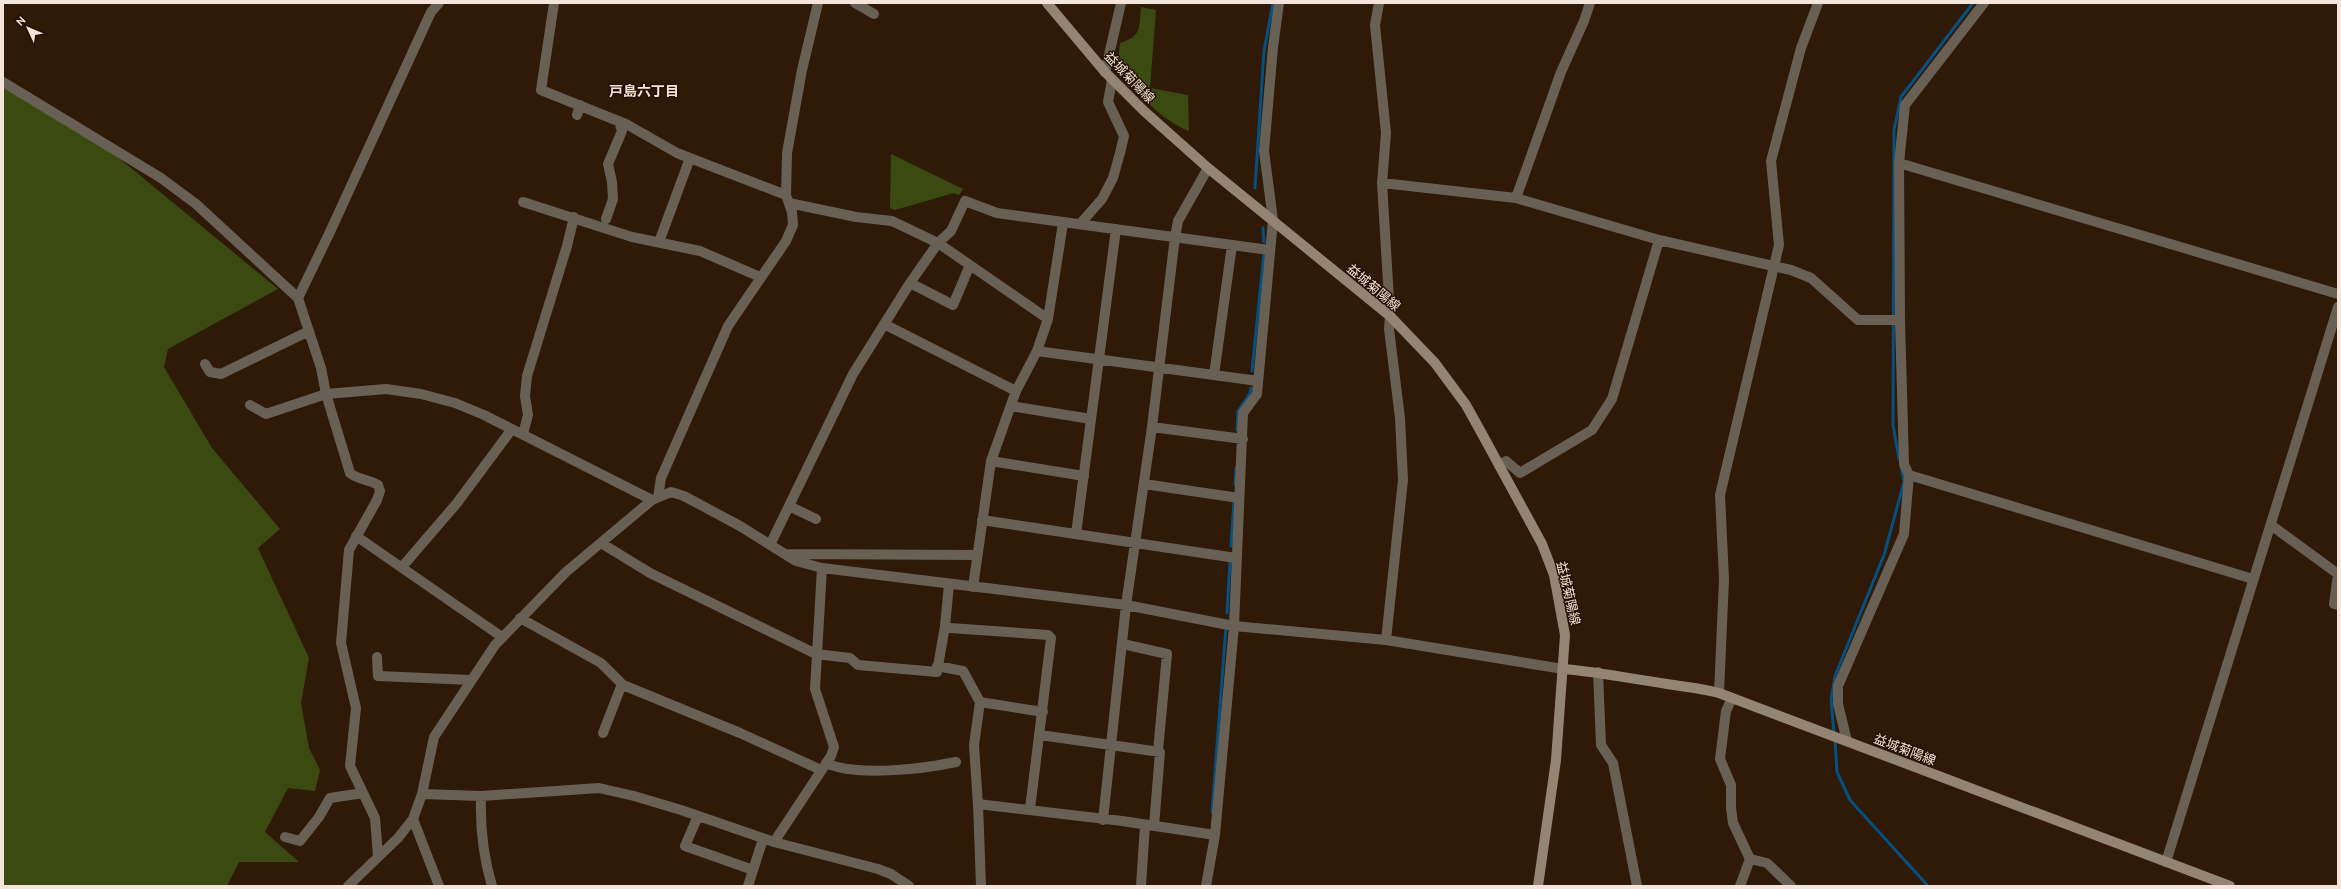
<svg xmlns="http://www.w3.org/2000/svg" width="2341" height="889" viewBox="0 0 2341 889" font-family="Ubuntu,'Noto Sans JP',sans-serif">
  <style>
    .green { fill: #3b4a10 }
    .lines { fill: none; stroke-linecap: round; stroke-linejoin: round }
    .stream { stroke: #055081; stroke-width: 3 }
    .minor { stroke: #696055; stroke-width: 10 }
    .secondary { stroke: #938473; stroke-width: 10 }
    .labels { text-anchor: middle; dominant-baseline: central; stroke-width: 3; stroke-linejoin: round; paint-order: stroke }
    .street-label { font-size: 13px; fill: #f4e4d9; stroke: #251001 }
    .neighbourhood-label { font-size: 14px; font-weight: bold; fill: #f4e4d9; stroke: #251001 }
  </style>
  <rect width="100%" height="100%" fill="#2f1907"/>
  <!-- green -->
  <path class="green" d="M1141,7L1156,10L1150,88L1188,95L1189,131C1160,120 1136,91 1117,68L1120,43C1142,36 1139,28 1141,7Z
    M3,83L92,136L278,289L168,349L164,367L212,448L280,529L258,548L309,658L301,703L309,748L320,770L315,791L288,788L265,832L299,862H239L227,886H3Z
    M891,154L963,189L959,195L954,193L895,210L890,208Z"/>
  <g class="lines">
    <!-- stream -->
    <path class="stream" d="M1255,188L1264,51L1273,3
      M1263,228L1264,242
      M1252,371L1264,253
      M1237,430L1238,411L1250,393L1251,388
      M1899,459L1893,425L1894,130L1901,97L1973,3
      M1235,485L1236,468
      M1231,546L1234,500
      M1227,613L1230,561
      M1834,734L1831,700L1835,676L1884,555L1904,482L1901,467
      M1835,740L1837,772L1850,800L1928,886
      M1212,812L1226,626"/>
    <!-- minor -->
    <path class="minor" d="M554,3L541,90L628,125L677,153L786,195
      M855,3L874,14
      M1379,3L1375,25L1386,133L1382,183L1390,316L1389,329L1400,418L1403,480L1386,640
      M1105,72L1121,3
      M3,82L161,178L196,204L298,298L321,368L326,394L350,473C358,480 369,479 378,485L380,491L377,500L349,550L341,643L356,708L350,766L375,818L378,856
      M577,115L580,105
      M1899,163L2338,294
      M1382,183L1516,198L1659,240L1791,270L1811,278L1858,320H1900
      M1516,198L1561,72L1584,21L1590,3
      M523,202L632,237L700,251L760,277
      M789,203L856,217L892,221L938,243L1048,319
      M606,219L613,199L612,182L608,164L622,131L619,121
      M1080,224L1102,199L1113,178L1120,153L1124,136L1108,102L1112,80
      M659,242L690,158
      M910,283L953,305L970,265
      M298,298L329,234L431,12L439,3
      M884,324L1016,391
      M1037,351L1258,381
      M205,364L210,372L221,374L309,331
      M1214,375L1232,245
      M250,405L266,414L326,394L386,389L421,394L455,403L484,415L652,500
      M1011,406L1091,419
      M1152,427L1243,439
      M523,434L528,415L525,396L527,376L567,246L574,217
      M991,461L1084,476
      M1499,465L1506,461L1520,473L1592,430L1612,399L1659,240
      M1909,475L2253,579
      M1144,484L1239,498
      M658,497L661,478L728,326L786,241L793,225L792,212L786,195L787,153L802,70L818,3
      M789,506L816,519
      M982,520L1236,558
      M2271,525L2338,574L2334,604L2338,605
      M1076,534L1116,229
      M356,536L502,637
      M601,543L650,573L816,654L850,658L858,665L937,672L945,626
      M770,545L853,374L910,283L938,243L951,231L965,201L997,213L1269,250
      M786,554L977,555
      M402,567L457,503L512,429
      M949,584L945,626L950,628L1048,635L1051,638L1030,809
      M973,587L991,461L1016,391L1037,351L1048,319L1063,223
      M520,618L601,663L623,685L740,733L821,770
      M1123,644L1167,654L1158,751
      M377,657L378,676L471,680
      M937,666L963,671L980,702L974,745L978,805
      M1598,672L1601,745L1613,763L1637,886
      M1719,693L1724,579L1720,495L1779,245L1771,161L1801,48L1818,3
      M1732,698L1726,711L1720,759L1731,785V808L1733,823L1750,859L1767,863L1791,886
      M980,702L1043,712
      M603,733L622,684
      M1040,735L1160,752L1154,826
      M1847,741L1838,704V686L1904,534L1909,475L1904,464L1900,320L1899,163L1905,105L1984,3
      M826,763C856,777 923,769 956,762
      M422,794L481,796L599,788L634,796L681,810L774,842L878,869L891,874L909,886
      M481,796C480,827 483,856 492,886
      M698,816L685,846L753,870
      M413,819L439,886
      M1103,820L1126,605L1152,427L1175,237L1178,221L1208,168
      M285,837L300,841L319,817L330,798L363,793
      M774,842L831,756L834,747L815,689L822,568
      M2166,862L2338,307
      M348,886L398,838L413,819L422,794L434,737L495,645L566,572L652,500L671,492L684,496L740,526L796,561L822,568L1126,605L1234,626L1386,640L1563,669
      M748,886L763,839
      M981,886L978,804L1122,821L1215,835
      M1141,886L1145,825
      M1206,886L1215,835L1234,626L1243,413L1257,394L1273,220L1264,151L1273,47L1279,3
      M1740,886L1750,859"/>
    <!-- secondary -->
    <path class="secondary" d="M1047,3L1105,72L1144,111L1208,168L1390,316L1435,363L1466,405L1481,432L1542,544L1554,575L1565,635L1556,760L1538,886
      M1563,669C1599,672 1632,679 1667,684C1685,687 1701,688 1719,693L2230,886"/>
  </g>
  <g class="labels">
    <!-- street labels -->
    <g class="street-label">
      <text transform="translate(1130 77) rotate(46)">益城菊陽線</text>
      <text transform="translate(1374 287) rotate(40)">益城菊陽線</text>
      <text transform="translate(1569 593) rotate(77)">益城菊陽線</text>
      <text transform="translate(1905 749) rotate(21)">益城菊陽線</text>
    </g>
    <!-- neighbourhood labels -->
    <g class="neighbourhood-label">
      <text x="644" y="91">戸島六丁目</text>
    </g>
  </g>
  <!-- border -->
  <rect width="2341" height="889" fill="none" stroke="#f4e4d9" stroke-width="8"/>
  <!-- north arrow -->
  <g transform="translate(28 28) rotate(314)" stroke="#251001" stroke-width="3" paint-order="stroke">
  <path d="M0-3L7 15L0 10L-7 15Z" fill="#f4e4d9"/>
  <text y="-6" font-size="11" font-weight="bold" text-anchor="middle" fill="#f4e4d9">N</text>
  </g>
</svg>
